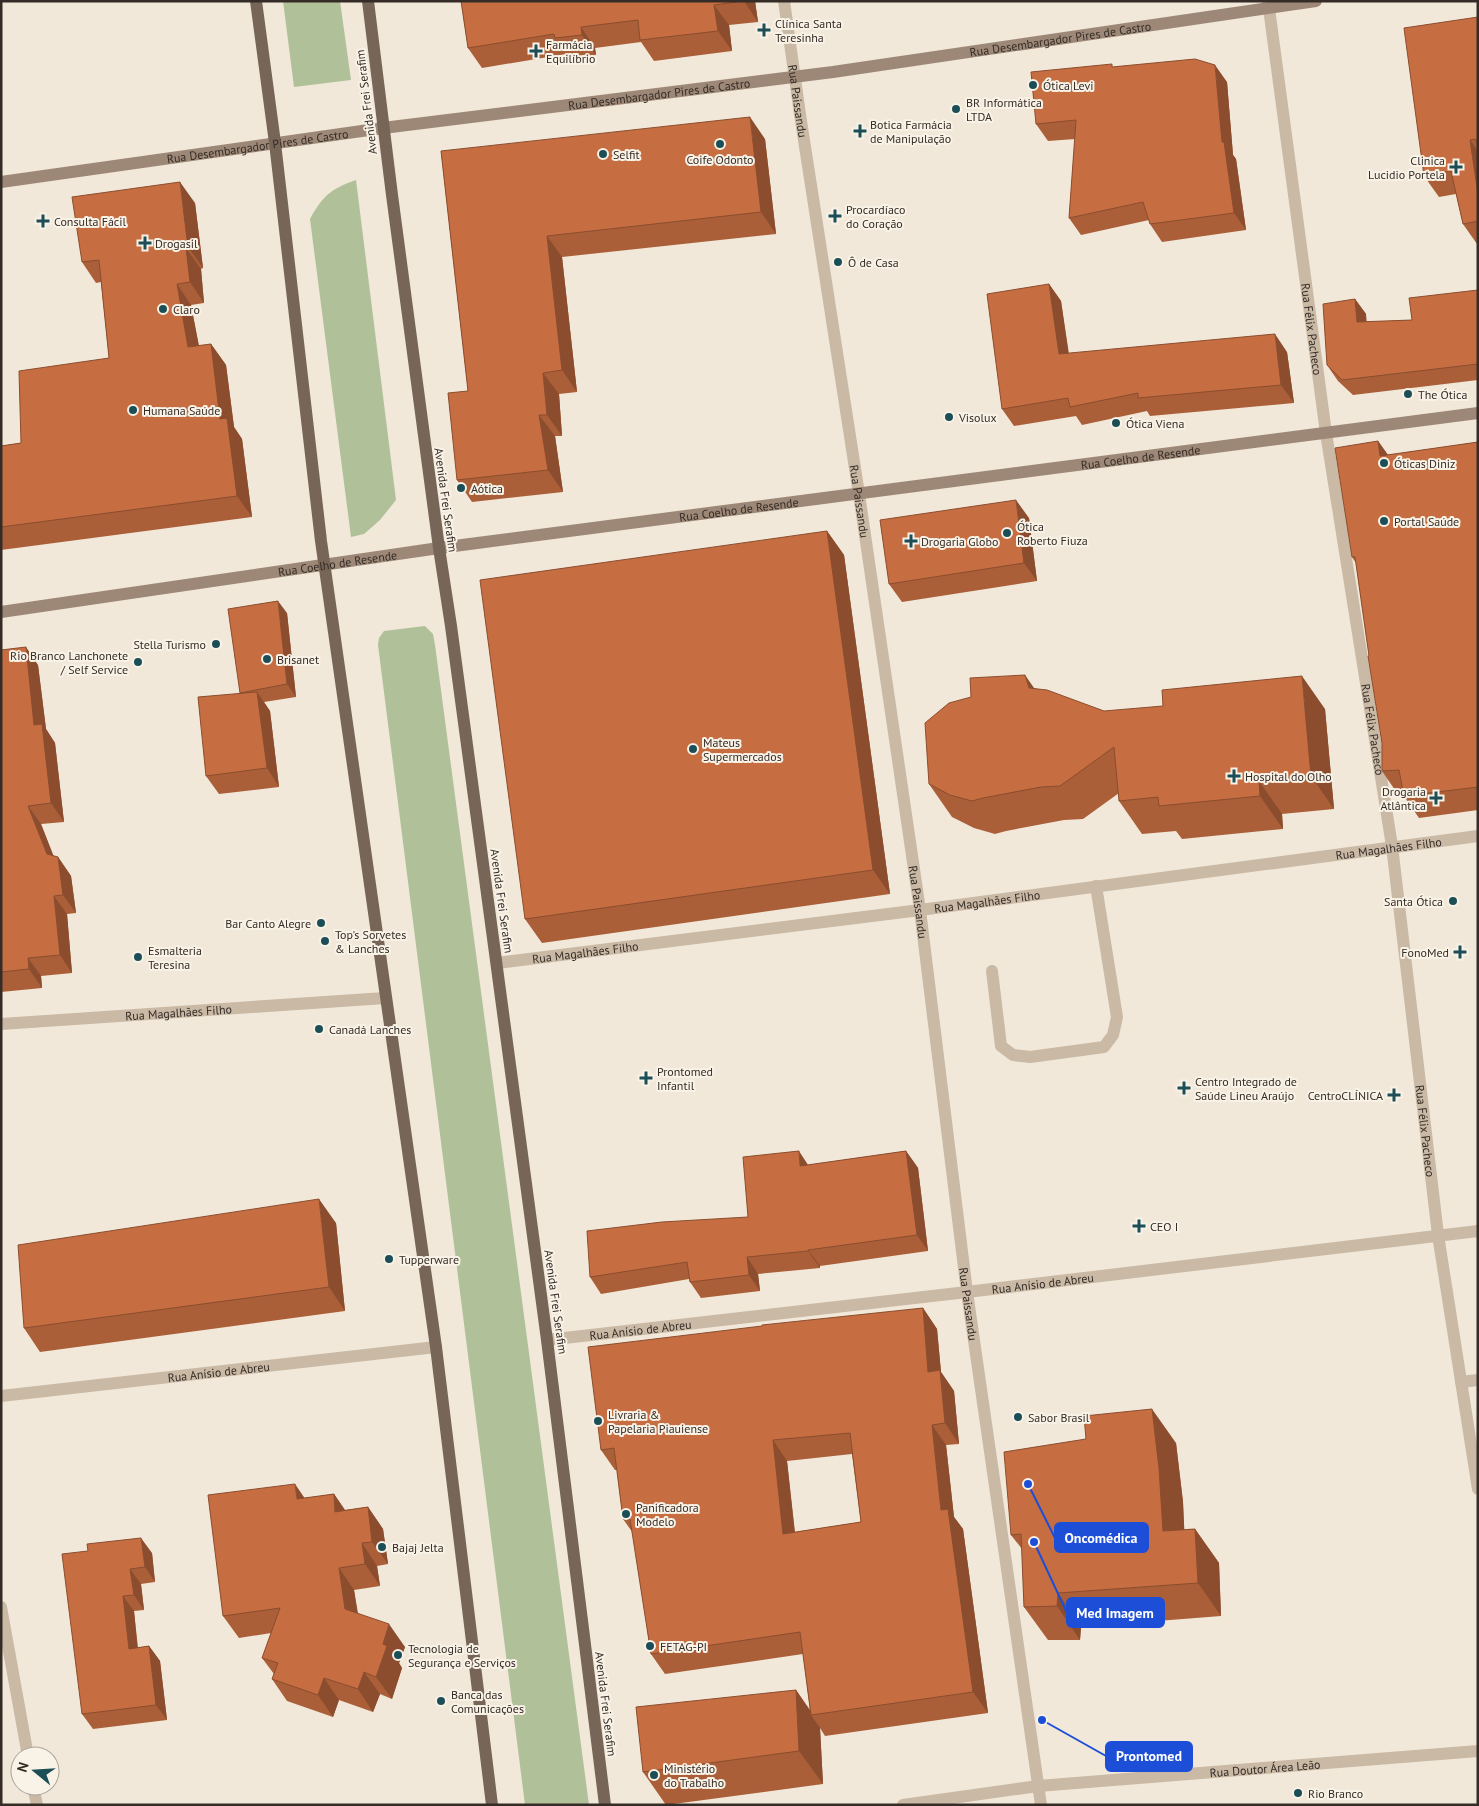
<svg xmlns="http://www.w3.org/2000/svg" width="1479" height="1806" viewBox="0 0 1479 1806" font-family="'PT Sans',sans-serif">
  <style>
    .green { fill: #b0c099 }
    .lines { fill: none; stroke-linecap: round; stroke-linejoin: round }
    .lane { stroke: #c9b9a5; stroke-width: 12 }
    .street { stroke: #c9b9a5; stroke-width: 12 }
    .secondary { stroke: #9d8877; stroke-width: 12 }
    .primary { stroke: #776557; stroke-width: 12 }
    .wall { fill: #aa5f39; fill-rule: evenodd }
    .shaded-wall { fill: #8b4d2e }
    .building { fill: #c66e42; stroke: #8b4d2e; fill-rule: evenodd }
    .poi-dot { fill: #1c4e57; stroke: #f9f2e6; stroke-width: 2 }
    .labels { text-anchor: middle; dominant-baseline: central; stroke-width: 4; stroke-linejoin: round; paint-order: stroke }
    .poi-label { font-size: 12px; fill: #352c27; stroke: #f9f2e6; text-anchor: start }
    .street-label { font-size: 12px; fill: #352c27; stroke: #f9f2e6 }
    .leader { fill: none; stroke: #1d4ed8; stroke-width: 2 }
    .callout-dot { fill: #1d4ed8; stroke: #f9f2e6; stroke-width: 2 }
    .callout { fill: #1d4ed8; stroke: #1d4ed8; stroke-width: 2 }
    .callout-label { font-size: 14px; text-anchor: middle; font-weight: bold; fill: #fff }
  </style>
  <rect width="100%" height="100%" fill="#f1e8d9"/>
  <!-- green -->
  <path class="green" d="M283,1H340L351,80L294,87Z
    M356,180L396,500L380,520L364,534L351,537L310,219C323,196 330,189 356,180Z
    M425,626L433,634L435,645L589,1805H525L378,645L379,638L384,631Z"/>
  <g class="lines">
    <!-- lane -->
    <path class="lane" d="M992,971L1001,1046L1013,1055L1030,1057L1104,1047L1113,1035L1117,1017L1096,886
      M1461,1382L1478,1380"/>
    <!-- street -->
    <g class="street">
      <path id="s1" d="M784,1L801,121L859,494L920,910L967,1292L1041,1805"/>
      <path id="s2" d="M1268,1L1326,433L1392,846L1438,1235L1478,1489"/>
      <path id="s3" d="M497,963L920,910L1478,836"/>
      <path id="s4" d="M1,1024L385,998"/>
      <path id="s5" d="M547,1340L967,1292L1478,1231"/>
      <path id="s6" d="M1,1396L436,1347"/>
      <path d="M1,1607L28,1756"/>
      <path d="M33,1786L37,1805"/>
      <path id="s7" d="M903,1805L1038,1786L1478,1751"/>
    </g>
    <!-- secondary -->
    <g class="secondary">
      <path id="s8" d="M1,182L383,128L833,72L1316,1"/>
      <path id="s9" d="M1,612L439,548L1478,413"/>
    </g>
    <!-- primary -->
    <path class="primary" d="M256,1L275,143L321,541L436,1347L492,1805
      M368,1L392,195L439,548L451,626L547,1340L605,1805"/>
  </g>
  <!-- wall -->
  <path class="wall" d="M461,1H755L758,22L729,25L732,51L654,61L641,42L595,48L596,55L569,59L566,54L482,68L468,48Z
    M1478,17V244H1477L1463,224L1456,194L1439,197L1424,176Z
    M1114,67L1227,82L1233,155L1236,159L1246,230L1162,242L1150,224L1149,220L1081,235L1069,218L1075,139L1048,141L1036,124Z
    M765,139L776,234L562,257L577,392L559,394L562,436H555L563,492L472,502L457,480L468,391L441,151Z
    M195,203L203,268L201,269L204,303L191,305L199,346L211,344L226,365L234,427L242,439L252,517L1,550V446L21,443L109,358L101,282L96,283L82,262Z
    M1049,284L1061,301L1069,354L1287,352L1294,403L1150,416L1147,411L1082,425L1076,416L1014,426L1002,409Z
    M1478,290V380L1353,395L1338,381L1327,365L1355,299L1366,314V322L1412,320Z
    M1378,441L1388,455L1478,442V810L1419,818L1404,796V792L1397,793L1382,771V743L1356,563L1352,557Z
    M1029,518L1037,581L902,602L889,584Z
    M827,531L844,555L890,894L542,943L525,919Z
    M287,613L296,697L264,702L270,711L279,787L219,794L206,776L241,694L240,693Z
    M1,650L38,665L46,729L55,743L64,822L41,824L53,856L58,857L71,876L76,913L67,914L72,973L41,976L42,988L1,992Z
    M1034,688L1104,711L1325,709L1334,809L1282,814L1283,829L1182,839L1176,831L1142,834L1119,801V793L1083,819L1064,820L1006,831L995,834L974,828L952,817L929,784Z
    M906,1151L918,1168L928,1251L820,1266V1268L758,1274L760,1291L701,1298L690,1282L689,1279L601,1294L590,1277L748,1217L808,1165Z
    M336,1223L345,1311L40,1352L24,1328Z
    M923,1308L937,1329L941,1372L954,1391L959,1444L946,1445L954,1517L963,1529L988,1713L825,1736L820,1728L823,1784L666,1805L643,1772L796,1690L810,1710L803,1654L665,1674L651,1654L633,1533L623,1519L617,1470H615L601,1450ZM852,1454L861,1522L795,1532L787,1461Z
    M1086,1439L1176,1443L1183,1502L1184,1530L1195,1529L1219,1563L1221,1616L1081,1627L1080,1640H1048L1024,1607L1022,1549L1011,1535Z
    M334,1494L345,1510L368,1507L383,1529L388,1564L377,1566L380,1586L354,1590L358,1613L405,1647L399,1663L402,1668L392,1699L380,1694L373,1712L339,1700L333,1717L287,1701L272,1679L274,1674L262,1658L271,1633L239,1638L223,1616L305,1498Z
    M88,1551L152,1553L155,1582L141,1584L144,1610L134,1611L138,1648L149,1646L160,1661L167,1720L93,1729L82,1714Z"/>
  <!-- shaded-wall -->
  <path class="shaded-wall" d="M744,1H755L758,22Z
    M714,5L729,25L732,51L718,31Z
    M581,27L595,48L596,55L582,35Z
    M1215,65L1227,82L1233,155L1236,159L1246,230L1234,213L1222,142Z
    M750,117L765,139L776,234L761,212Z
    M1470,140L1478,151V194Z
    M180,182L195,203L203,268L188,247Z
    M547,236L562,257L577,392L562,370Z
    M186,248L201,269L204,303L190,282Z
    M177,284L191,305L203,368L188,347Z
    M1049,284L1061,301L1071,372L1059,354Z
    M1355,299L1366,314L1368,338L1357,322Z
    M1275,334L1287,352L1294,403L1281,385Z
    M211,344L226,365L234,427L242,439L252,517L237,496L220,419Z
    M543,373L559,394L562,436L547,415Z
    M539,415L555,436L563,492L548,470Z
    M1378,441L1393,462L1380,456Z
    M1016,500L1029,518L1037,581L1024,563Z
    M827,531L844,555L890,894L873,870Z
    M278,601L287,613L296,697L287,684Z
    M26,647L38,665L46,729L55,743L64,822L51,803L34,725Z
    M1025,675L1048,708L1029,688Z
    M1302,676L1325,709L1334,809L1311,776Z
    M257,692L270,711L279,787L267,768Z
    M1259,781L1282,814L1283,829L1260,796Z
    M28,806L41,824L60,872L47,854Z
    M58,857L71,876L76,913L63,895Z
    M54,896L67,914L72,973L60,955Z
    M28,958L41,976L42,988L29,969Z
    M799,1151L810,1168L800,1166Z
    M906,1151L918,1168L928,1251L917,1235Z
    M319,1199L336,1223L345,1311L329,1287Z
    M808,1250L820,1266V1268L808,1251Z
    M747,1257L758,1274L760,1291L749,1275Z
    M923,1308L937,1329L941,1372L954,1391L959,1444L945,1423L928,1372Z
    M1152,1409L1176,1443L1183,1502L1186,1565L1163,1531Z
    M932,1425L946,1445L954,1517L963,1529L988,1713L973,1692L941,1510Z
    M773,1440L787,1461L797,1554L783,1534Z
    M295,1484L310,1506L297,1499Z
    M334,1494L349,1516L335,1512Z
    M368,1507L383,1529L388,1564L372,1542Z
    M1195,1529L1219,1563L1221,1616L1198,1583Z
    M141,1538L152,1553L155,1582L145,1567Z
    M362,1543L377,1566L380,1586L365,1564Z
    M339,1568L354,1590L360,1631L345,1609Z
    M130,1569L141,1584L144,1610L134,1595Z
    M1058,1593L1081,1627L1080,1640L1057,1606Z
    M123,1596L134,1611L139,1664L129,1649Z
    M389,1624L405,1647L399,1663L402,1668L392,1699L376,1677L383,1644Z
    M149,1646L160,1661L167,1720L156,1705Z
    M364,1672L380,1694L373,1712L358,1689Z
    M324,1678L339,1700L333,1717L318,1695Z
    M796,1690L813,1715H811L820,1728L823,1784L799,1751Z"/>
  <!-- building -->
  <path class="building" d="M461,1H744L714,5L718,31L640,40L638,20L581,27L582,35L555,38L554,34L468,48Z
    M1478,17V145L1475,139L1470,140L1478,194V221L1463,224L1451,171L1424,176L1404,28Z
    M1195,59L1215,65L1222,142H1224L1234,213L1150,224L1143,202L1069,218L1076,120L1036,124L1031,72L1112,64V67Z
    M750,117L761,212L547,236L562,370L543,373L547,415H539L548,470L457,480L448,393L468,391L441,151Z
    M180,182L188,247L186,248L190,282L177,284L188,347L211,344L220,419L227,418L237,496L1,527V446L21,443L19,371L109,358L99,260L82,262L72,197Z
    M1049,284L1059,354L1275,334L1281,385L1138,398V393L1070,407L1068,398L1002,409L987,294Z
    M1478,290V364L1342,380L1327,365L1323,304L1355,299L1357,322L1412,320L1409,298Z
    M1378,441L1380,456L1478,442V787L1404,796L1399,770L1382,771V743L1368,656H1369L1355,557H1352L1335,448Z
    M1016,500L1024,563L889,584L880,520Z
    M827,531L873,870L525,919L480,580Z
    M278,601L287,684L240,693L228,609Z
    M26,647L34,725L42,724L51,803L28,806L47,854L58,857L63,895L54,896L60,955L28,958L29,969L1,972V650Z
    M1025,675L1029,688L1047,690L1104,711L1163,706L1162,690L1302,676L1311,776L1259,781L1260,796L1159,806L1158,797L1119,801L1114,747L1060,786L1041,787L983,798L972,801L950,795L929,784L925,723L949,703L971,697L970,678Z
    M257,692L267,768L206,776L198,697Z
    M799,1151L800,1166L906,1151L917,1235L808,1250V1251L747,1257L749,1275L690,1282L687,1262L590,1277L587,1231L662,1222L748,1217L743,1157Z
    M319,1199L329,1287L24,1328L18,1245Z
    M923,1308L928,1372L940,1370L945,1423L932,1425L941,1510L948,1509L973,1692L811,1715L800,1632L651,1654L630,1519H623L614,1448L601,1450L588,1347L762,1326V1325ZM850,1433L861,1522L783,1534L773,1440Z
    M1152,1409L1159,1468L1163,1531L1195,1529L1198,1583L1058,1593L1057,1606L1024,1607L1021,1534L1011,1535L1004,1452L1086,1439L1084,1416Z
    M295,1484L297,1499L334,1494L335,1512L368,1507L372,1542L362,1543L365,1564L339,1568L345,1609L389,1624L383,1644L387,1646L376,1677L364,1672L358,1689L324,1678L318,1695L272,1679L278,1663L262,1658L280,1608L223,1616L208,1495Z
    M141,1538L145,1567L130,1569L134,1595L123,1596L129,1649L149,1646L156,1705L82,1714L62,1554L88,1551L87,1544Z
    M796,1690L799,1751L643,1772L636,1707Z"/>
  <!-- markers -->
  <g class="poi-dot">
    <path d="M761.5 22.5h5v5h5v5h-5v5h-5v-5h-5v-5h5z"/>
    <path d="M533.5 43.5h5v5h5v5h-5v5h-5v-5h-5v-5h5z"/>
    <circle cx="1033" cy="85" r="5"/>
    <circle cx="956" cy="109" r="5"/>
    <path d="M857.5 123.5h5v5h5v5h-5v5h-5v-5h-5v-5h5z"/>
    <circle cx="720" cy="144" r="5"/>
    <circle cx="603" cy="154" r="5"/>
    <path d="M1453.5 159.5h5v5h5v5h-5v5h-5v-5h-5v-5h5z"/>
    <path d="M832.5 208.5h5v5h5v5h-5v5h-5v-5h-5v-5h5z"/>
    <path d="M40.5 213.5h5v5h5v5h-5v5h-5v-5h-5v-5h5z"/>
    <path d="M142.5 235.5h5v5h5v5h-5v5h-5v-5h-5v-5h5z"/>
    <circle cx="838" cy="262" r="5"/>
    <circle cx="163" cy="309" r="5"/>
    <circle cx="1408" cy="394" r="5"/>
    <circle cx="133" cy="410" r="5"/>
    <circle cx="949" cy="417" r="5"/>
    <circle cx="1116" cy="423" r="5"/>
    <circle cx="1384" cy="463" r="5"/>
    <circle cx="461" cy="488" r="5"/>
    <circle cx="1384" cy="521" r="5"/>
    <circle cx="1007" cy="533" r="5"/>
    <path d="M908.5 533.5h5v5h5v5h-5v5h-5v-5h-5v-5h5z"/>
    <circle cx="216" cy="644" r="5"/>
    <circle cx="267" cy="659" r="5"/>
    <circle cx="138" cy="662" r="5"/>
    <circle cx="693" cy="749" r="5"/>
    <path d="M1231.5 768.5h5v5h5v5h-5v5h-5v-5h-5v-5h5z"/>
    <path d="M1433.5 790.5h5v5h5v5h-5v5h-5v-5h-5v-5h5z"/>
    <circle cx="1453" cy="901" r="5"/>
    <circle cx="321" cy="923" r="5"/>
    <circle cx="325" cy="941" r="5"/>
    <path d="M1457.5 944.5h5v5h5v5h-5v5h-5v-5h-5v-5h5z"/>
    <circle cx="138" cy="957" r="5"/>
    <circle cx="319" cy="1029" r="5"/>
    <path d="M643.5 1070.5h5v5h5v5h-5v5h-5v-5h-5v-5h5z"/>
    <path d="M1181.5 1080.5h5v5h5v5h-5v5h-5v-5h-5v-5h5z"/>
    <path d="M1391.5 1087.5h5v5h5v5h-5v5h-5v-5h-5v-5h5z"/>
    <path d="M1136.5 1218.5h5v5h5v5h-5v5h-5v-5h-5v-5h5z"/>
    <circle cx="389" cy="1259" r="5"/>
    <circle cx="1018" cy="1417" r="5"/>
    <circle cx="598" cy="1421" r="5"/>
    <circle cx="626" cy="1514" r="5"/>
    <circle cx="382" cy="1547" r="5"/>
    <circle cx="650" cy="1646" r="5"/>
    <circle cx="398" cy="1655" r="5"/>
    <circle cx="441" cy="1701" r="5"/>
    <circle cx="654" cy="1775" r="5"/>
    <circle cx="1298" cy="1793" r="5"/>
  </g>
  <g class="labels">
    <!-- poi labels -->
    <g class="poi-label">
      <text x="775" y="23">Clínica Santa<tspan x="775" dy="14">Teresinha</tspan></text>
      <text x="546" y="44">Farmácia<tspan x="546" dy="14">Equilíbrio</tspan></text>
      <text x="1043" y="85">Ótica Levi</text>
      <text x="966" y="102">BR Informática<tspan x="966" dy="14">LTDA</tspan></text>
      <text x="870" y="124">Botica Farmácia<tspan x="870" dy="14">de Manipulação</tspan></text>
      <text x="613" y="154">Selfit</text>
      <text x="720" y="159" text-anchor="middle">Coife Odonto</text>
      <text x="1445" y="160" text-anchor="end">Clinica<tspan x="1445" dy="14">Lucidio Portela</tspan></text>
      <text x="846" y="209">Procardíaco<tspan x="846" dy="14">do Coração</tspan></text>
      <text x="54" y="221">Consulta Fácil</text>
      <text x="155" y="243">Drogasil</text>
      <text x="848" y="262">Ô de Casa</text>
      <text x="173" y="309">Claro</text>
      <text x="1418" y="394">The Ótica</text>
      <text x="143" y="410">Humana Saúde</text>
      <text x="959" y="417">Visolux</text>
      <text x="1126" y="423">Ótica Viena</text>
      <text x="1394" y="463">Óticas Diniz</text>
      <text x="471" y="488">Aótica</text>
      <text x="1394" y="521">Portal Saúde</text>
      <text x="1017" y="526">Ótica<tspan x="1017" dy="14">Roberto Fiuza</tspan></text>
      <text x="921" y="541">Drogaria Globo</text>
      <text x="206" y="644" text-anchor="end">Stella Turismo</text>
      <text x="128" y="655" text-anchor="end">Rio Branco Lanchonete<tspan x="128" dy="14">/ Self Service</tspan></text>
      <text x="277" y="659">Brisanet</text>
      <text x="703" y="742">Mateus<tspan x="703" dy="14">Supermercados</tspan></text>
      <text x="1245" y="776">Hospital do Olho</text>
      <text x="1426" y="791" text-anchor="end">Drogaria<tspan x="1426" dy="14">Atlântica</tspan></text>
      <text x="1443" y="901" text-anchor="end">Santa Ótica</text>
      <text x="311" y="923" text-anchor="end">Bar Canto Alegre</text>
      <text x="335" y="934">Top's Sorvetes<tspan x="335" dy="14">&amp; Lanches</tspan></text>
      <text x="148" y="950">Esmalteria<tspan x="148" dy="14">Teresina</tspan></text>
      <text x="1449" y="952" text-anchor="end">FonoMed</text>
      <text x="329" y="1029">Canadá Lanches</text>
      <text x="657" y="1071">Prontomed<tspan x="657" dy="14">Infantil</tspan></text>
      <text x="1195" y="1081">Centro Integrado de<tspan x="1195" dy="14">Saúde Lineu Araújo</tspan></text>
      <text x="1383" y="1095" text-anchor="end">CentroCLÍNICA</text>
      <text x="1150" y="1226">CEO I</text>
      <text x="399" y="1259">Tupperware</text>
      <text x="608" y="1414">Livraria &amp;<tspan x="608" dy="14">Papelaria Piauiense</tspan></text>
      <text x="1028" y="1417">Sabor Brasil</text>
      <text x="636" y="1507">Panificadora<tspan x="636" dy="14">Modelo</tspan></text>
      <text x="392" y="1547">Bajaj Jelta</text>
      <text x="660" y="1646">FETAG-PI</text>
      <text x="408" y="1648">Tecnologia de<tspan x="408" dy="14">Segurança e Serviços</tspan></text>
      <text x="451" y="1694">Banca das<tspan x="451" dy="14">Comunicações</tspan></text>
      <text x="664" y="1768">Ministério<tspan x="664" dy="14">do Trabalho</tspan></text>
      <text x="1308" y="1793">Rio Branco</text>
    </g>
    <!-- street labels -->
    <g class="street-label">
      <text stroke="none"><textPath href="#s8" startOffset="1069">Rua Desembargador Pires de Castro</textPath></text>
      <text stroke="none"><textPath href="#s8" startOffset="664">Rua Desembargador Pires de Castro</textPath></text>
      <text stroke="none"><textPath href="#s1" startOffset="101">Rua Paissandu</textPath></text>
      <text transform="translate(366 102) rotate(-97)">Avenida Frei Serafim</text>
      <text stroke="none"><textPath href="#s8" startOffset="259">Rua Desembargador Pires de Castro</textPath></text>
      <text stroke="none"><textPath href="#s2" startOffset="331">Rua Félix Pacheco</textPath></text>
      <text stroke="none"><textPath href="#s9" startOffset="1150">Rua Coelho de Resende</textPath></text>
      <text transform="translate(446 500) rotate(82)">Avenida Frei Serafim</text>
      <text stroke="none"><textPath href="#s1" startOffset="506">Rua Paissandu</textPath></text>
      <text stroke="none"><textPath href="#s9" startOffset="745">Rua Coelho de Resende</textPath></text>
      <text stroke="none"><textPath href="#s9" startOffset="340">Rua Coelho de Resende</textPath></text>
      <text stroke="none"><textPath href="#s2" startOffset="736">Rua Félix Pacheco</textPath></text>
      <text stroke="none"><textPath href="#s3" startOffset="899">Rua Magalhães Filho</textPath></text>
      <text transform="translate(502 901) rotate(82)">Avenida Frei Serafim</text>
      <text stroke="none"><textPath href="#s3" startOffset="494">Rua Magalhães Filho</textPath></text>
      <text stroke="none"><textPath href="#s1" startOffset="911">Rua Paissandu</textPath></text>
      <text stroke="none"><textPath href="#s3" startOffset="89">Rua Magalhães Filho</textPath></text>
      <text stroke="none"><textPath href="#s4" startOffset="178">Rua Magalhães Filho</textPath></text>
      <text stroke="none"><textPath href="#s2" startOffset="1141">Rua Félix Pacheco</textPath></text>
      <text stroke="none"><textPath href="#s5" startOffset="499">Rua Anísio de Abreu</textPath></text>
      <text transform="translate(556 1302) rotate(82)">Avenida Frei Serafim</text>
      <text stroke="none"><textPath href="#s1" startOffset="1316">Rua Paissandu</textPath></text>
      <text stroke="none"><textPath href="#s5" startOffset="94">Rua Anísio de Abreu</textPath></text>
      <text stroke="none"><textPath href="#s6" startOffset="219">Rua Anísio de Abreu</textPath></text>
      <text transform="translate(606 1704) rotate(83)">Avenida Frei Serafim</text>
      <text stroke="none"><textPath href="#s7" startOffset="364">Rua Doutor Área Leão</textPath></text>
    </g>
  </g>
  <!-- callouts -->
  <path class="leader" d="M1028 1484L1055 1538M1034 1542L1067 1613M1042 1720L1106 1756"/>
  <g class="callout-dot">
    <circle cx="1028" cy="1484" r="5"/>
    <circle cx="1034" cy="1542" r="5"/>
    <circle cx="1042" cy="1720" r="5"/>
  </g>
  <g class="callout">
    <rect x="1055" y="1523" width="93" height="29" rx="5"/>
    <rect x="1067" y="1598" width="97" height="29" rx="5"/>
    <rect x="1106" y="1742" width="86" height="29" rx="5"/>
  </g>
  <g class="callout-label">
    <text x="1101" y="1543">Oncomédica</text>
    <text x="1115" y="1618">Med Imagem</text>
    <text x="1149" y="1761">Prontomed</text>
  </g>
  <!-- border -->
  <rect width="1479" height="1806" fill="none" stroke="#352c27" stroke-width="5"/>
  <!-- north arrow -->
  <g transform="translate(35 1771) rotate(288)"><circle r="24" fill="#f9f2e6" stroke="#aba39a"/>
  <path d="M0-4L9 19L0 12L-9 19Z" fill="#1c4e57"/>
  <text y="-8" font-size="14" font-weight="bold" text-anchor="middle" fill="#352c27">N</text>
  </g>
</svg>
